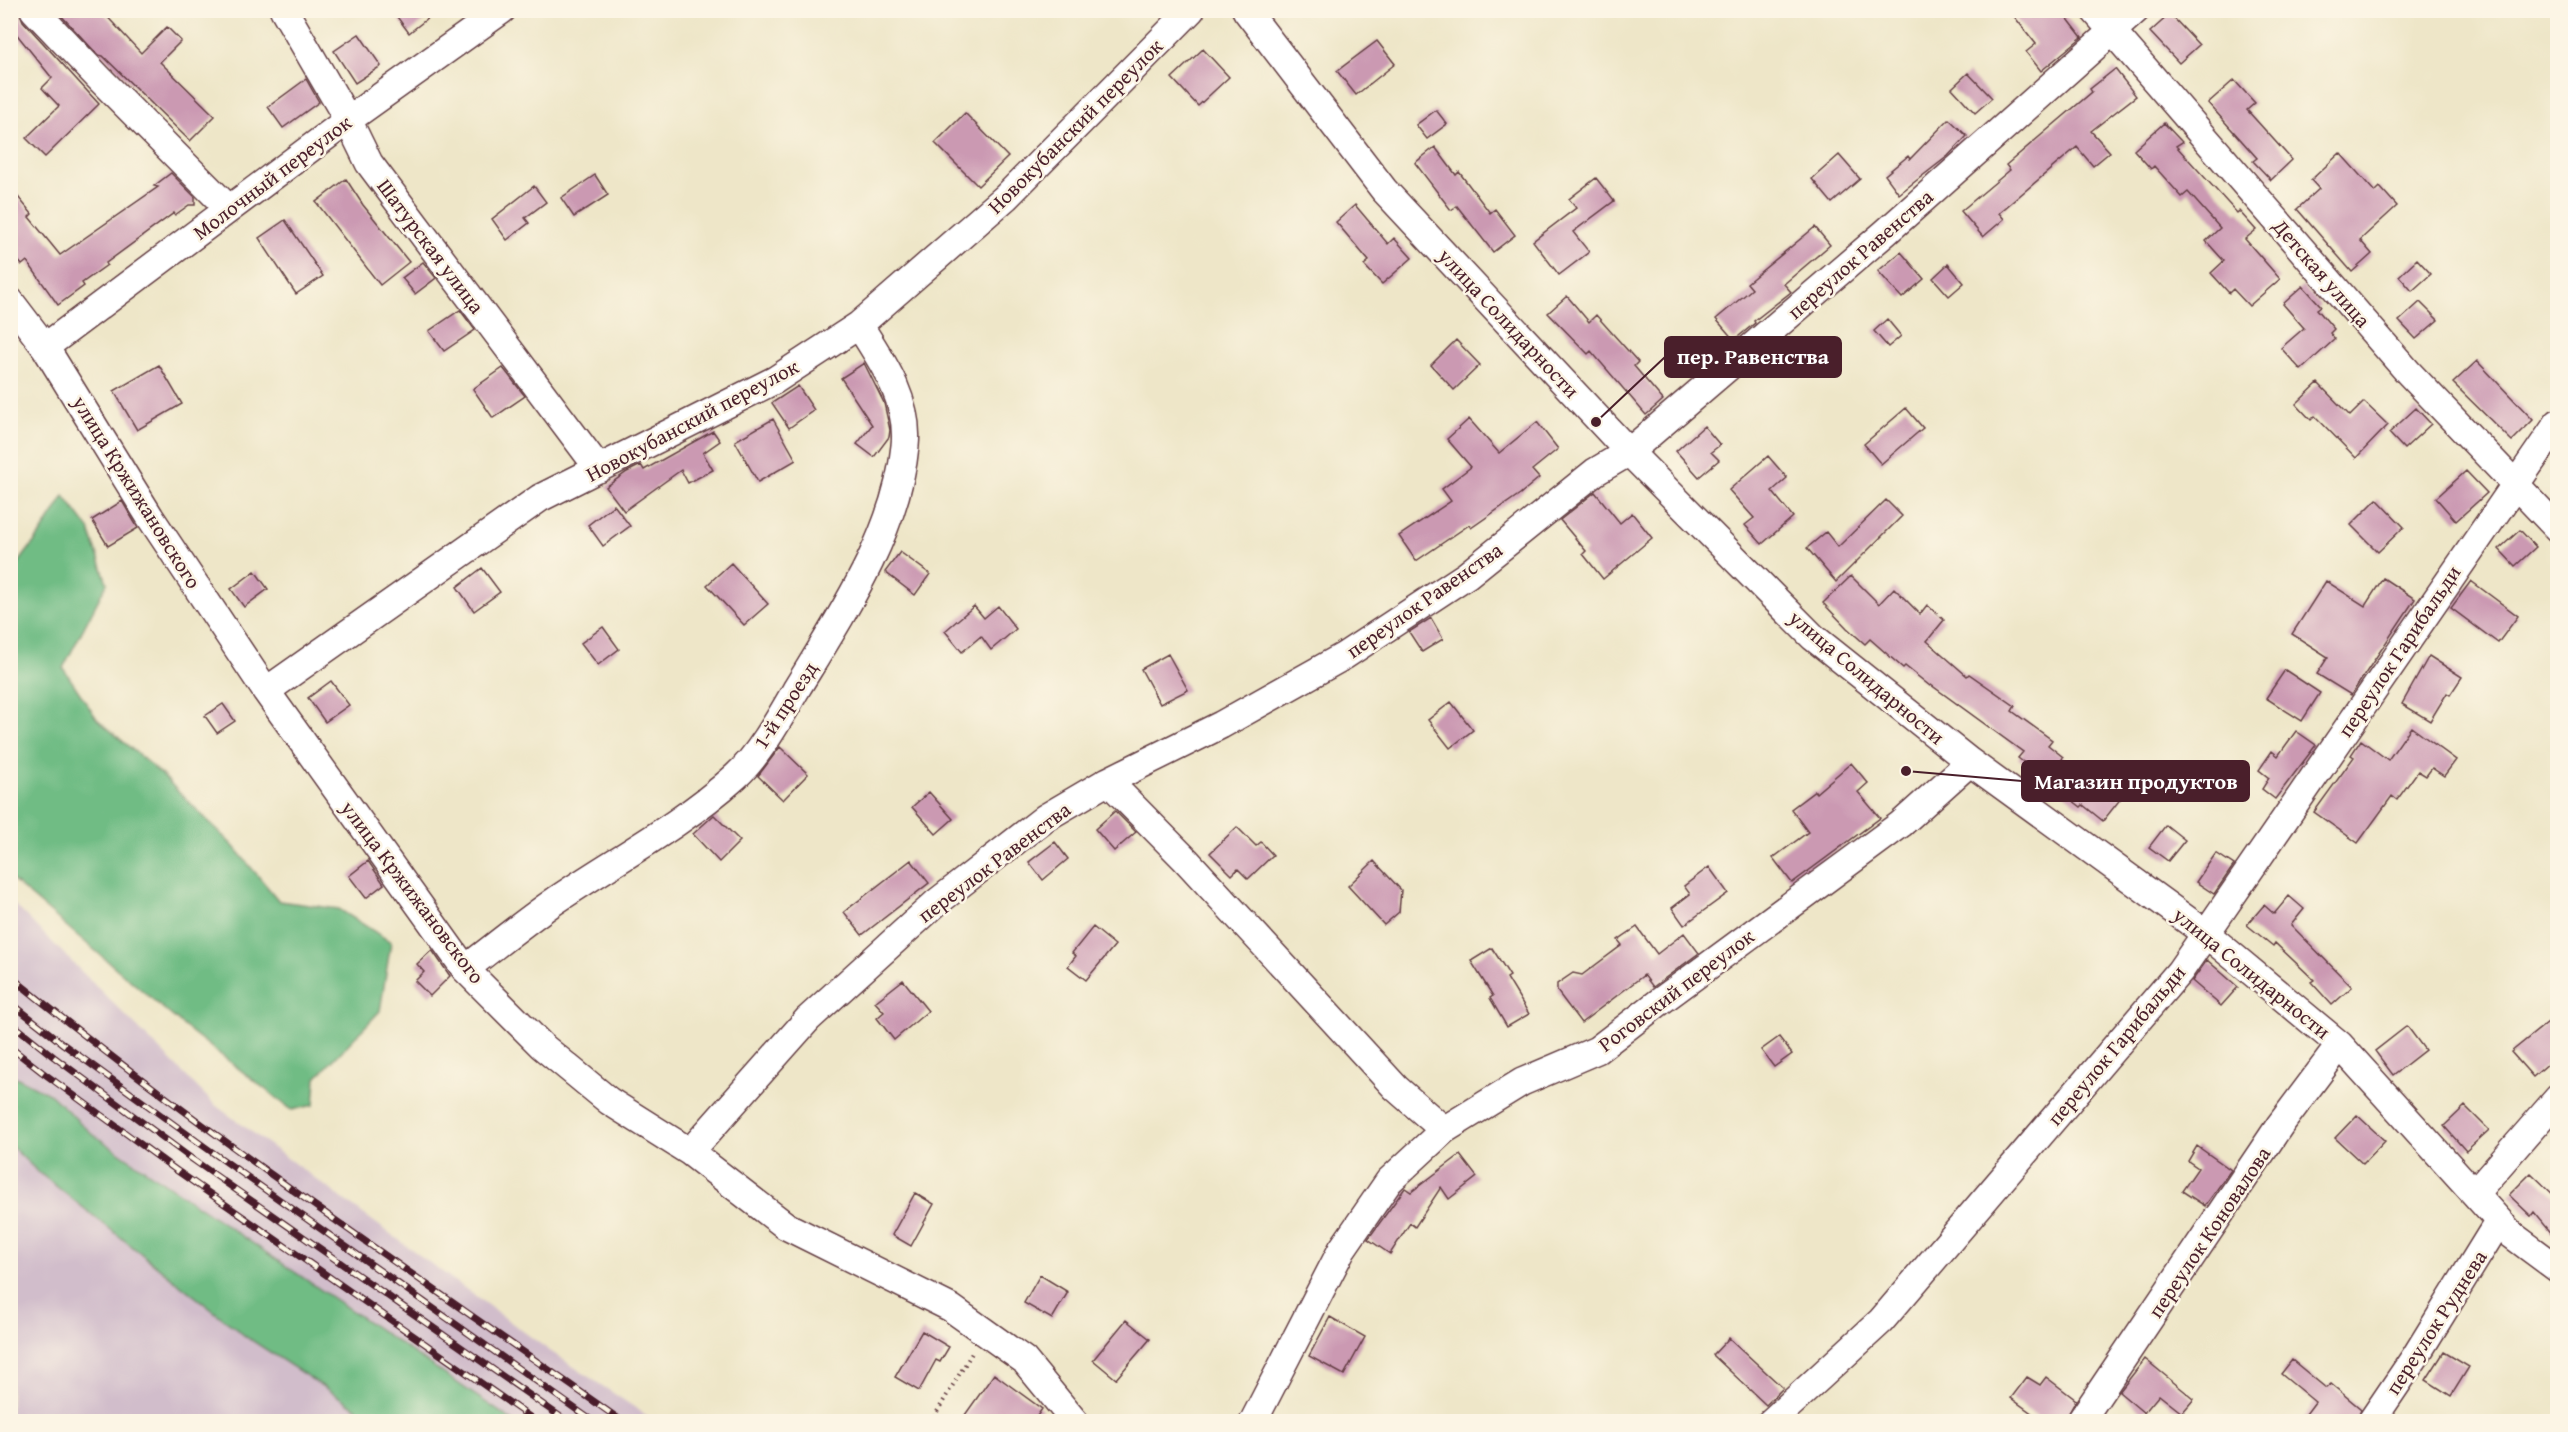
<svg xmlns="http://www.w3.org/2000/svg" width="2568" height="1432" viewBox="0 0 2568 1432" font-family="'Gentium Book Plus',serif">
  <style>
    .industrial { fill: #d1bdcb }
    .forest { fill: #70bc84; stroke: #5d6e58; stroke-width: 1.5 }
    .building { fill: #cb99b2 }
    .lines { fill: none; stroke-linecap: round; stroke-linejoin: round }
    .minor-casing { stroke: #633d43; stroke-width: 30 }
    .path { stroke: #633d43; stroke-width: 4; stroke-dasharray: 1.5 4.5; stroke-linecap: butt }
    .minor { stroke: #fff; stroke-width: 27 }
    .rail-casing { stroke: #4a1f2b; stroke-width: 7 }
    .rail { stroke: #fcf5e5; stroke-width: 4.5; stroke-dasharray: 14; stroke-linecap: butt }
    .labels { text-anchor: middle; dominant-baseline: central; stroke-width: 5; stroke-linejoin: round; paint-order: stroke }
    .street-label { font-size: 21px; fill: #4a1f2b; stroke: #fcf5e5 }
    .leader { fill: none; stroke: #4a1f2b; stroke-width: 2 }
    .callout-dot { fill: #4a1f2b; stroke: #fcf5e5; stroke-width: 2 }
    .callout { fill: #4a1f2b; stroke: #4a1f2b; stroke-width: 2 }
    .callout-label { font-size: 22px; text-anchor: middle; font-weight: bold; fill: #fff }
  </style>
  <rect width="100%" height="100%" fill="#fcf5e5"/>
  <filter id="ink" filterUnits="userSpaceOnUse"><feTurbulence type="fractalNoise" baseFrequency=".0167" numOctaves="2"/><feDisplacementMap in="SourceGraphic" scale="12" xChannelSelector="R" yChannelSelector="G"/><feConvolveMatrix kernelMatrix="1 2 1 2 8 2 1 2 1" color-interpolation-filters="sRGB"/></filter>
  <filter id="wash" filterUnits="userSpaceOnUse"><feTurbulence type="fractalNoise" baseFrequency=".008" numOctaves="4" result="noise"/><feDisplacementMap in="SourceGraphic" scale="24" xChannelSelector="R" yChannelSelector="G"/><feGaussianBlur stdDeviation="1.35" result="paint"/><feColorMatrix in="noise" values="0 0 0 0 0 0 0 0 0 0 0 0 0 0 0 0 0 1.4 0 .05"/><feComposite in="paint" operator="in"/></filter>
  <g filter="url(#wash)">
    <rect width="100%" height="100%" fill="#eee6c8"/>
    <!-- industrial -->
    <path class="industrial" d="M10,900L215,1105L550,1351L655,1421H11Z"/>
    <!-- forest -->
    <path class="forest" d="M64,496L89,529L107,583L63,668L97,719L163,776L234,847L279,901L339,909L391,942L380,1011L316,1078L314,1105L292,1110L185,1027L11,879V573L41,533Z
      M10,1074L51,1095L91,1133L513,1421H376L245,1336L37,1171L11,1146Z"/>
    <g id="blocks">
      <!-- building -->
      <path class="building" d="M10,10H19L23,21L99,104L45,157L26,138L59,106L42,88L52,78L10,26Z
        M56,10H101L141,53L167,27L181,41L160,62L215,116L190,141L103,56L98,55Z
        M392,10H438L409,33Z
        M2009,10H2061L2082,37L2041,71L2026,52L2036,44Z
        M2170,14L2199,45L2179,63L2150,32Z
        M359,34L381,66L355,83L334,51Z
        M1377,41L1395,64L1356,95L1337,71Z
        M1203,49L1229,77L1198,106L1172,78Z
        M2115,69L2136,96L2091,131L2110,152L2093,166L2077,147L1999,213L2004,219L1983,237L1961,211L2010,170L2006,165L2092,92L2090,89Z
        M1968,73L1992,98L1975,113L1952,88Z
        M306,79L319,102L283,128L268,107Z
        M2234,80L2255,103L2247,110L2292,160L2271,180L2253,161L2257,158L2208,103Z
        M1436,110L1447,124L1427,139L1416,125Z
        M965,113L1008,157L978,186L935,143Z
        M1949,119L1967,136L1948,156L1899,194L1885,175L1908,156L1910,159Z
        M2164,123L2182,142L2176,146L2237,213L2239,211L2256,230L2245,239L2280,279L2249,306L2233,289L2229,293L2211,273L2224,261L2206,241L2220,228L2188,192L2182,197L2154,166L2151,169L2134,150Z
        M1435,147L1456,175L1459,172L1490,213L1495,209L1515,235L1493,252L1457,206L1451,210L1415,163Z
        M2340,153L2375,192L2380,187L2397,206L2360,240L2372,254L2352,272L2297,209L2319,189L2311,180Z
        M1839,155L1860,179L1832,203L1812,179Z
        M171,173L195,197V205H189L175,215L174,213L106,263L107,265L82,283L84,286L58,305L27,261L22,265L10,251V187L32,214L29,217L60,255L158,187L154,186Z
        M595,175L608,195L574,217L561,198Z
        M1596,178L1614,201L1573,232L1589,252L1559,275L1533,241L1576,208L1569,199Z
        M346,179L363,205L409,262L380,285L316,202Z
        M534,186L546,202L525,218L529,223L507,240L492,219Z
        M1355,205L1388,244L1394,238L1412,258L1382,284L1364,265L1369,261L1336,222Z
        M285,220L323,276L296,294L259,238Z
        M1815,227L1830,245L1784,284L1791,292L1754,321L1755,323L1734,340L1716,319L1752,289L1747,283Z
        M1901,252L1924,279L1902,298L1878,271Z
        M2417,259L2431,274L2412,291L2399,276Z
        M423,262L436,278L415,294L402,278Z
        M1948,264L1964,283L1949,296L1933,278Z
        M2303,286L2321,306L2317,309L2334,329L2330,333L2335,339L2301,370L2281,348L2304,328L2283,304Z
        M1567,296L1589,322L1596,315L1638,362L1634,366L1663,400L1646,415L1591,351L1588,354L1548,313Z
        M2420,302L2438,320L2416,339L2399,321Z
        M460,310L475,330L444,351L429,331Z
        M1887,319L1901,336L1888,347L1874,331Z
        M1456,340L1480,365L1454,390L1431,365Z
        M2477,361L2533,420L2512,441L2453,383Z
        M864,363L884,403L890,430L889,437L874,457L857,444L872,425L841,378Z
        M159,365L182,404L137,430L114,391Z
        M503,368L525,396L493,418L473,389Z
        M2318,383L2350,416L2364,402L2388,425L2356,458L2315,416L2311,420L2296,404Z
        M798,386L814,410L789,428L772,403Z
        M1906,408L1923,428L1881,464L1864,444Z
        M2416,408L2431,424L2404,449L2389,433Z
        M773,419L796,460L758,482L735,441Z
        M1469,419L1499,453L1537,422L1558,449L1532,470L1539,478L1520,494L1471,528L1469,525L1416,561L1399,536L1451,501L1442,489L1471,467L1447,439Z
        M1704,426L1720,445L1711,452L1719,460L1699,477L1676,451Z
        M713,431L720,441L703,453L713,470L688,483L681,470L624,511L606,487L627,472L641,465L644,470Z
        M1768,456L1787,478L1772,491L1793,517L1762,544L1745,525L1754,518L1729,490Z
        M2466,471L2487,493L2456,521L2436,498Z
        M1595,492L1620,523L1632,513L1652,538L1603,579L1583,554L1586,551L1560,520Z
        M2377,499L2404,527L2378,552L2351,525Z
        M1886,500L1902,516L1836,582L1807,548L1826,532L1838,547Z
        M122,501L138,528L108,546L92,520Z
        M614,505L630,526L603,546L588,525Z
        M2520,530L2536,547L2515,566L2499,549Z
        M900,552L930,574L915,595L885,572Z
        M731,563L768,604L744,625L707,585Z
        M482,568L500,592L474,611L457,587Z
        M255,571L268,589L244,607L231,589Z
        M1851,576L1879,604L1894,588L1920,614L1927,605L1944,620L1927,641L1967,676L1969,674L2015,706L2012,711L2052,740L2048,745L2063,757L2062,759L2099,789L2104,783L2122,797L2103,821L2083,805L2081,807L2018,758L2023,752L1931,685L1930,686L1905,666L1903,668L1870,639L1865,644L1847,628L1823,603Z
        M2383,578L2415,599L2351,695L2317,674L2328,657L2292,634L2326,581L2365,606Z
        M2471,581L2518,616L2498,643L2451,608Z
        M974,606L984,618L998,606L1016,629L991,650L981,636L962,652L945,631Z
        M1431,618L1443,639L1422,652L1409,632Z
        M603,627L619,649L598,665L581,643Z
        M1168,654L1188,690L1160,704L1141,669Z
        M2429,656L2462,677L2450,695L2447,693L2430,721L2402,704Z
        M2285,670L2320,693L2302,721L2266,698Z
        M331,681L349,705L325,722L308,698Z
        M1451,702L1473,730L1450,748L1428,720Z
        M223,704L235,721L217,733L205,716Z
        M2411,727L2456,760L2444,776L2432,768L2426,776L2418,771L2397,800L2392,796L2358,843L2314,812L2354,757L2351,755L2361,740L2388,760Z
        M2296,731L2316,745L2275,799L2262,789L2269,778L2259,770L2272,751L2278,756Z
        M780,747L808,774L783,800L758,776Z
        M1851,763L1868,783L1858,792L1880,818L1792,883L1773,858L1808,832L1791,809L1815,791L1816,793Z
        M929,792L953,819L936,834L912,807Z
        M1115,811L1136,832L1114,851L1095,829Z
        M714,815L740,841L719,862L693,834Z
        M2166,825L2185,840L2168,861L2149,847Z
        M1237,827L1256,846L1261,842L1273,855L1248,879L1238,869L1232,875L1210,853Z
        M1055,842L1068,859L1043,880L1029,862Z
        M2216,853L2234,865L2214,894L2196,882Z
        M911,860L929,883L862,935L844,912Z
        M368,861L384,884L366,898L349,876Z
        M1374,861L1401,890L1399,912L1384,925L1348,886Z
        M1709,867L1728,893L1684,925L1672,908L1690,894L1684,886Z
        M2289,896L2304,909L2291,925L2352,987L2332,1005L2311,982L2314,980L2275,943L2273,946L2247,925L2264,905L2274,914Z
        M1093,927L1115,945L1086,980L1068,966L1076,956L1072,953Z
        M1637,927L1657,954L1684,933L1699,953L1653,987L1644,975L1581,1023L1557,991V984L1573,973L1582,975L1622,945L1618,940Z
        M1492,948L1510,976L1507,978L1529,1014L1507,1027L1490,998L1493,996L1471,961Z
        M432,950L450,976L430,996L415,981L424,972L417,964Z
        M2207,960L2238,987L2221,1006L2192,981Z
        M903,980L928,1011L894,1040L877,1018L884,1012L875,1002Z
        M2558,1014V1055L2533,1077L2511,1052Z
        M2407,1026L2425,1050L2393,1075L2375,1051Z
        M1779,1037L1792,1054L1774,1067L1761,1050Z
        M2465,1106L2489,1130L2466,1151L2444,1126Z
        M2357,1115L2385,1141L2363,1164L2335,1138Z
        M2197,1146L2231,1170L2205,1206L2182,1191L2198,1168L2188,1161Z
        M1460,1155L1477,1177L1449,1199L1441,1187L1415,1227L1410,1223L1390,1254L1368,1239L1405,1188L1411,1192Z
        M2531,1173L2558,1199V1241L2534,1212L2531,1216L2509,1195Z
        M915,1193L934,1204L911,1246L892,1235Z
        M1040,1275L1068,1292L1052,1319L1024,1303Z
        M1330,1317L1365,1337L1344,1375L1309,1356Z
        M1126,1320L1150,1339L1116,1379L1093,1360Z
        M922,1331L949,1347L940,1362L936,1360L919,1391L895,1377Z
        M1729,1338L1783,1388L1766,1405L1713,1355Z
        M2444,1352L2469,1367L2451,1396L2426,1380Z
        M2145,1359L2194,1399L2182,1413L2159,1395L2144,1413L2119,1392Z
        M2292,1360L2326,1388L2331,1384L2361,1409L2355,1422H2300L2315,1402L2281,1374Z
        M994,1374L1042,1409L1033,1422H960Z
        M2027,1377L2040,1385L2046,1377L2076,1400L2064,1422H2044L2011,1398Z"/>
    </g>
  </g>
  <g filter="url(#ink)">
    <use href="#blocks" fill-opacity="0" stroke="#633d43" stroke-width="1.5"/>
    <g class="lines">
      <!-- minor casing -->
      <g class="minor-casing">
        <path id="minor" d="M34,10L98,77L229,209
          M284,10L348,120L369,163L599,469
          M1246,10L1384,190L1629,452L1813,637L1970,762L2205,933L2340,1045L2512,1235L2558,1269
          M2094,10L2408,372L2558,529
          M10,301L45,347L150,517L266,691L465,969L542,1046L609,1101L690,1152L786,1226L951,1308L1024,1360L1075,1422
          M45,347L348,120L502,10
          M266,691L540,498L775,380L859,325L1006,197L1191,10
          M1108,781L1186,860L1396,1088L1444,1130
          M465,969C494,947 522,924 552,903C613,861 679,827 735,777C758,757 781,716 797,688C841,616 897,532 905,446C910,401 882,361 859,325
          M690,1152L808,1019L936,903L1045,818L1108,781L1221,725L1344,656L1467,575L1595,472L1629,452L1885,233L2136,10
          M2475,1193L2558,1098
          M1253,1422L1342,1249L1389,1181L1444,1130L1522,1082L1597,1050L1658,1003L1901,824L1970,762
          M1771,1422L1881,1321L2180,971L2558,423
          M2080,1422L2280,1125L2340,1045
          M2371,1422L2415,1357L2499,1221"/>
      </g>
      <!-- path -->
      <path class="path" d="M931,1422L972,1353"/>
      <!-- minor -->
      <use href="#minor" class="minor"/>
      <!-- rail casing -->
      <g class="rail-casing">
        <path id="rail" d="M10,976C206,1136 417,1276 623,1422
          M10,1002L63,1044L205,1147L594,1422
          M10,1022L54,1057L192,1159L568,1422
          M10,1047L42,1072L176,1170L537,1422"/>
      </g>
      <!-- rail -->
      <use href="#rail" class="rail"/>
    </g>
  </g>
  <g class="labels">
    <!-- street labels -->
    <g class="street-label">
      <text transform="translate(1075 126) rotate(-45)">Новокубанский переулок</text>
      <text transform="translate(272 177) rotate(-37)">Молочный переулок</text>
      <text transform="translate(431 246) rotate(53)">Шатурская улица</text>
      <text transform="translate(1860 254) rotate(-41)">переулок Равенства</text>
      <text transform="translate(2322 273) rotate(49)">Детская улица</text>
      <text transform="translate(1509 323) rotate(47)">улица Солидарности</text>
      <text transform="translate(692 420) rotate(-28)">Новокубанский переулок</text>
      <text transform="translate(137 492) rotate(58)">улица Кржижановского</text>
      <text transform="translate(1424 600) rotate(-35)">переулок Равенства</text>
      <text transform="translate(2399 651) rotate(-56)">переулок Гарибальди</text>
      <text transform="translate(1867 677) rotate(40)">улица Солидарности</text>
      <text transform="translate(785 705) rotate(-57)">1-й проезд</text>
      <text transform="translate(994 862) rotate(-37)">переулок Равенства</text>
      <text transform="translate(413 892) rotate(53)">улица Кржижановского</text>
      <text transform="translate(2252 973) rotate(39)">улица Солидарности</text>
      <text transform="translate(1676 990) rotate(-37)">Роговский переулок</text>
      <text transform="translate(2116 1045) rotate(-50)">переулок Гарибальди</text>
      <text transform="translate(2209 1232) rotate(-56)">переулок Коновалова</text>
      <text transform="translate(2436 1322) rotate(-57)">переулок Руднева</text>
    </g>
  </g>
  <!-- callouts -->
  <path class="leader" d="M1596 422L1665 357M1906 771L2022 781"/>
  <g class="callout-dot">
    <circle cx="1596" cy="422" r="6"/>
    <circle cx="1906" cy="771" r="6"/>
  </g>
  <g class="callout">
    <rect x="1665" y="337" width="176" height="40" rx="6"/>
    <rect x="2022" y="761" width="227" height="40" rx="6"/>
  </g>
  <g class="callout-label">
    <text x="1753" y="364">пер. Равенства</text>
    <text x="2136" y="789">Магазин продуктов</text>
  </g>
  <!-- margin -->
  <rect width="2568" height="1432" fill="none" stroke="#fcf5e5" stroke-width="36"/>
</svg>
